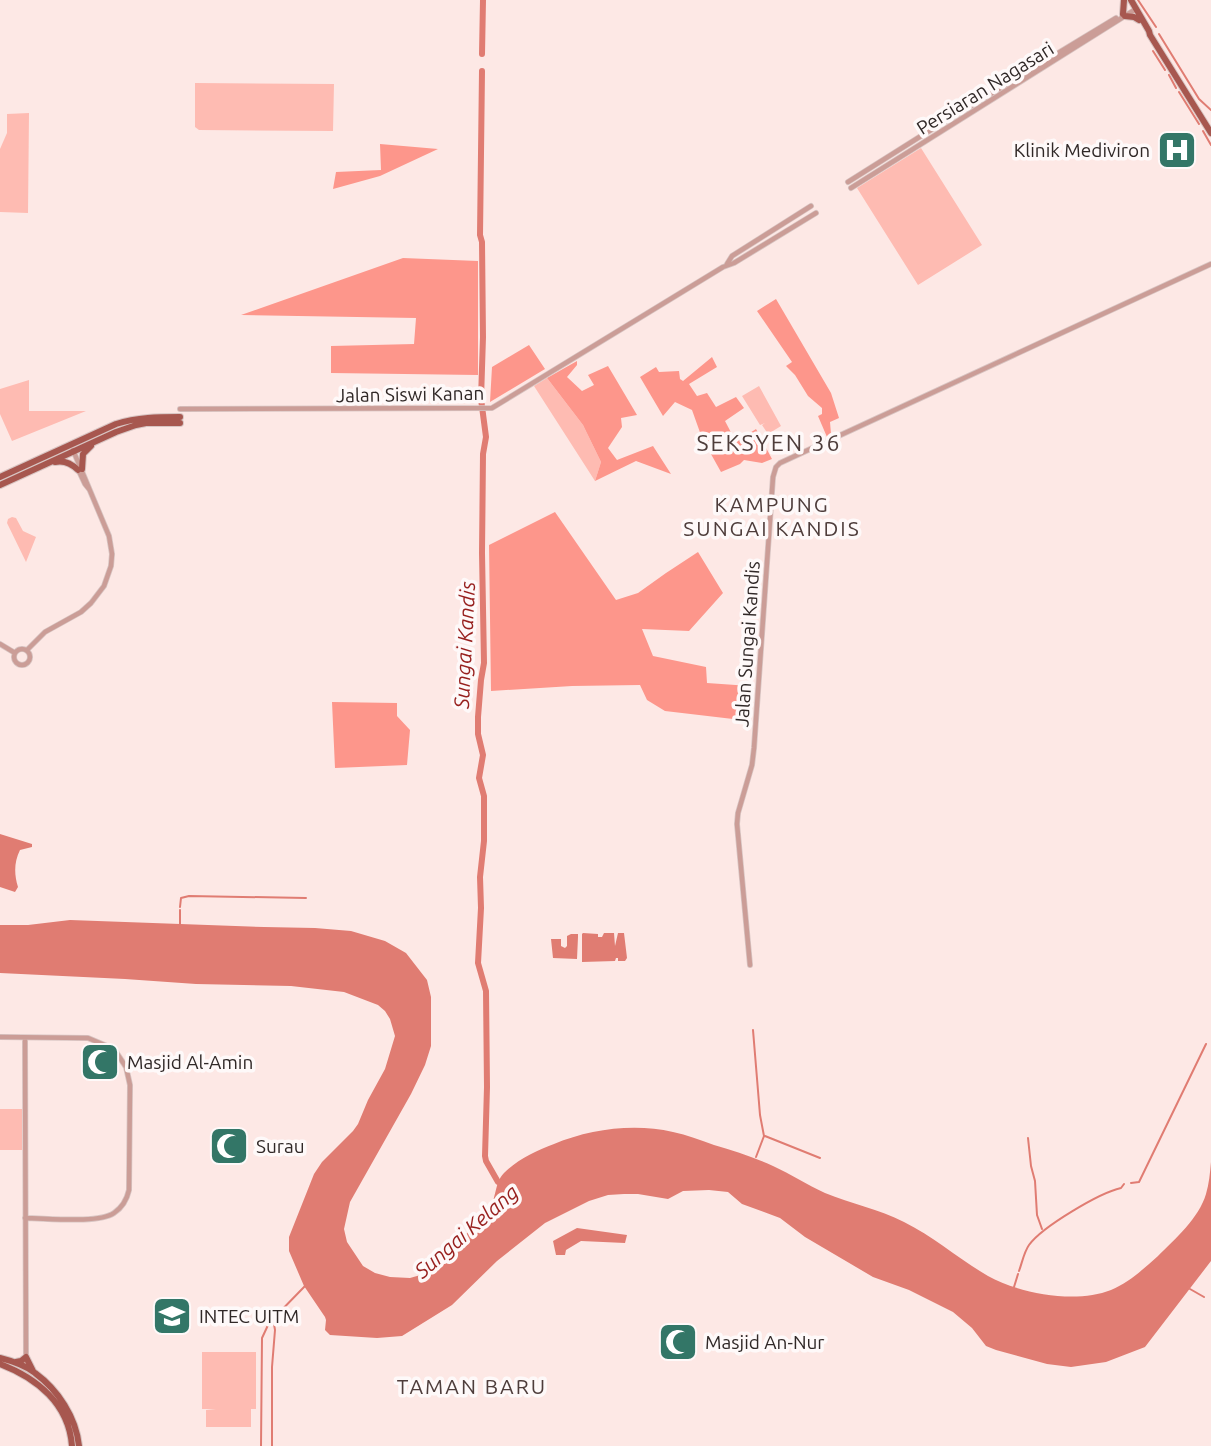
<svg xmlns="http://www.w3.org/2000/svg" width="1211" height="1446" viewBox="0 0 1211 1446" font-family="Ubuntu,sans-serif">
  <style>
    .green { fill: #febbb2 }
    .forest { fill: #fd968b }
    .water { fill: #e07c72 }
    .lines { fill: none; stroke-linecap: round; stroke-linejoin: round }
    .stream { stroke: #e07c72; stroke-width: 2 }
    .river { stroke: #e07c72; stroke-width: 6 }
    .minor-casing { stroke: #d8c5c3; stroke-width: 6 }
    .major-casing { stroke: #d8c5c3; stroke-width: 8 }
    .minor { stroke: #cb9d97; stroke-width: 4.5 }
    .major { stroke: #a7574f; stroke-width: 6 }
    .labels { text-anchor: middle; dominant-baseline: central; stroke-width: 7; stroke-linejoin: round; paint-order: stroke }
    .street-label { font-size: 19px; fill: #302827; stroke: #fef9f9 }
    .poi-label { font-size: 19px; fill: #302827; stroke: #fef9f9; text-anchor: start }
    .neighbourhood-label { font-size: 21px; letter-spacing: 2px; fill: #4e3d3b; stroke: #fef9f9 }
    .water-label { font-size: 21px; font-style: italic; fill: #971f1d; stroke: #fef9f9 }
    .quarter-label { font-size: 23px; letter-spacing: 2px; fill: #4e3d3b; stroke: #fef9f9 }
  </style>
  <rect width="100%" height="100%" fill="#fde8e5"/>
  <!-- green -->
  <path class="green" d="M195,83L334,84L333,131L199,130L195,127Z
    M29,113L28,213L0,212V149L7,133V114Z
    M921,148L982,245L918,285L857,188Z
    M547,378L583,425L601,462L595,481L534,386Z
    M29,380V411H86L12,441L0,414V389Z
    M759,386L781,426L768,434L762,425L765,423L760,425L742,396Z
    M12,517L16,518L23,531L36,537L26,562L7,523L8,519Z
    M0,1109H22V1150H0Z
    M202,1352H256V1409H251V1427H206V1410L216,1409H202Z"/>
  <!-- forest -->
  <path class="forest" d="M380,144L438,149L380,176L333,189L336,172L381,170Z
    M403,258L478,261V375L331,373V346L414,344L416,318L241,315Z
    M776,299L831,393L839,418L830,422L831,434L827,437L818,416L822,414V408L808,396L795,375L786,366L792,362L757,311Z
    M529,345L545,369L490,402L492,367Z
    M712,357L717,367L689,384L697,396L707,393L716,407L736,397L744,408L725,421L736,442L756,429L772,459L762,463L744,460L740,464L721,472L702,438L692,410L675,402L663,416L640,377L656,367L659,372L679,371L680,379L683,381Z
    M577,361V365L567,377L582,391L594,385L588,375L608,366L637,415L621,418L622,427L608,448L617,460L653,446L671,474L636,461L595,481L601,462L583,425L547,378Z
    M555,512L616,600L638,593L666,573L698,552L723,593L689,631L642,629L653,656L706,667L707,683L750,686V721L665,711L647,700L640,685L572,686L491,691L489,545Z
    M332,702L397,703V716L410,730L407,765L335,768Z"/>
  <!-- water -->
  <path class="water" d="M0,834L32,844V847L20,850C14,862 14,874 18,887L15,892L0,887Z
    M70,920L264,927L315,928L351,931L385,941L406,953L427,980L431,997V1046L425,1065L411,1094L350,1202L344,1229L347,1242L363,1266L375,1273L390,1277L410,1278L424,1274L437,1265L488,1211C497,1199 494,1183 504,1173C517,1160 537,1150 554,1144C590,1129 634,1123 673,1132C687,1135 700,1140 714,1145C734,1151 754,1157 773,1166C791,1174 807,1185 825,1193C851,1204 879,1209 904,1222C934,1237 959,1259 988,1276C1021,1294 1076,1304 1111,1290C1130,1282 1143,1269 1158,1256C1175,1239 1199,1218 1206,1194C1209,1184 1210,1173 1211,1162V1261L1145,1347L1106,1362L1071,1367L1047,1364L996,1350L986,1346L972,1328L953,1312L909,1290L873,1277L805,1237L780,1218L742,1204L728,1192L709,1190L683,1191L668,1199L638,1194H624L608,1195L589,1201L545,1223L497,1261L452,1305L402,1336L377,1338L330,1335L325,1330L326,1320L325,1317L304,1286L289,1251V1237L314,1174L322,1162L353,1131L358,1124L368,1100L385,1069L395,1036L390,1019L385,1011L378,1005L344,992L291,986L196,984L125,979L0,973V925H28Z
    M583,933L598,934V937H602L604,933H614L615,946L618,933H624L627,958L625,961H618V958H616L615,961L582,962V934Z
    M571,934H578V937L577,959L553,958L551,939H561V946L565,948L567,946V936Z
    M577,1228L627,1235L625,1243L581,1241L566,1250L565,1255H556L553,1241Z"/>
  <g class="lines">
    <!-- stream -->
    <path class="stream" d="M1138,0L1156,27
      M1159,34L1199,99L1211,110
      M1153,51L1165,70
      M1169,75L1176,88
      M1179,92L1199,124
      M1203,131L1211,145
      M180,907L181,898L189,896L306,898
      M180,910V927
      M753,1030L760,1115L764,1136L756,1157
      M765,1136L820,1158
      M1028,1138L1031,1166L1035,1181L1037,1215L1042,1229
      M1131,1183L1139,1182L1140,1180L1206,1044
      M1019,1271C1022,1263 1024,1252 1029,1245C1042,1227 1099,1193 1121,1188L1124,1184
      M1014,1287L1018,1274
      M1190,1289L1204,1297
      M261,1446L262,1338L269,1323L306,1285
      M272,1446V1367L275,1330L273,1318"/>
    <!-- river -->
    <path class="river" d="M482,54L483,0
      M482,71L480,235L482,242L483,337L481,399L486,437L483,454L482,553L484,663L481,680L478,717V734L483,755L479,778L484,796V841L480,877L481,908L478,963L486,991L487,1087L485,1156L486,1161L498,1182L504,1184"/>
    <!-- minor casing -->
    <g class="minor-casing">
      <path id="minor" d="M848,182L921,136L1116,18
        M851,188L1136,9
        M727,264L732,256L811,206
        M180,409L492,408L723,267L734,263L816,213
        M78,469L85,484L89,489
        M0,644L15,653
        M14 657a8 8 0 1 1 16 0a8 8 0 1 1-16 0Z
        M27,650L45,632L81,612L91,603L104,586L111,566L112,554L109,536L73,450
        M750,965L737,824L738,813L752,765L754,748L773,477L776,467L780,463L1211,264
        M0,1037L88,1038L114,1049L126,1067L130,1085L129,1190C127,1199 123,1207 114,1213C98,1224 46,1218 25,1218
        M24,1366L26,1357L25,1038"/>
    </g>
    <!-- major casing -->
    <g class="major-casing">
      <path id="major" d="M1131,0L1149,31L1150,35L1211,133
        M1123,14L1124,0
        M1125,16L1134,17L1139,20
        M55,462C64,460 71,463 78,470
        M82,469L83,454L91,446
        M0,477L116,424C138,417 158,417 180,417
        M0,485L116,432L136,425L146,423H180
        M0,1358C12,1361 25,1365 35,1373C58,1390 76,1417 79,1446
        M16,1362L21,1361L26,1357L33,1371
        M0,1364C37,1378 69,1404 72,1446"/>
    </g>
    <!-- minor -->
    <use href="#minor" class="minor"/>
    <!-- major -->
    <use href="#major" class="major"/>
  </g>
  <!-- icons -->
  <defs>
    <g id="hospital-square" transform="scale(2.0125)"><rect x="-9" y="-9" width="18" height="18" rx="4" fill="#337667" stroke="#fef9f9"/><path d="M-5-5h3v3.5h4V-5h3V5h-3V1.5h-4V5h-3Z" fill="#fff"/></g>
    <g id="mosque-square" transform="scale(2.0125)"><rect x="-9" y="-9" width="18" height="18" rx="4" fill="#337667" stroke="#fef9f9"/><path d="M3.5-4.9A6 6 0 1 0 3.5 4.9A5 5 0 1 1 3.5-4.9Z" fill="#fff"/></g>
    <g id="university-square" transform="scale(2.0125)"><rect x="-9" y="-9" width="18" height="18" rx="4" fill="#337667" stroke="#fef9f9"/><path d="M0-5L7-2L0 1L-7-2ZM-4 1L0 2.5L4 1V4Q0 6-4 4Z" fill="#fff"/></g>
  </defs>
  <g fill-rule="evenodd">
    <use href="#hospital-square" x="1177" y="150"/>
    <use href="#mosque-square" x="100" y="1062"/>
    <use href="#mosque-square" x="229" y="1146"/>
    <use href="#university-square" x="172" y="1316"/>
    <use href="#mosque-square" x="678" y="1342"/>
  </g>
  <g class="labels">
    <!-- street labels -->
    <g class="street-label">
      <text transform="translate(985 88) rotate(-32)">Persiaran Nagasari</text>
      <text transform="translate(410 394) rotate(-1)">Jalan Siswi Kanan</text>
      <text transform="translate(747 644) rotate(-86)">Jalan Sungai Kandis</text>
    </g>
    <!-- poi labels -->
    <g class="poi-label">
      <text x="1150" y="150" text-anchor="end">Klinik Mediviron</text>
      <text x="127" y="1062">Masjid Al-Amin</text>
      <text x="256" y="1146">Surau</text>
      <text x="199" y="1316">INTEC UITM</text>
      <text x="705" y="1342">Masjid An-Nur</text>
    </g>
    <!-- neighbourhood labels -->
    <g class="neighbourhood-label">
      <text x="772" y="504">KAMPUNG<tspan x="772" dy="24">SUNGAI KANDIS</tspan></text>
      <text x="472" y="1386">TAMAN BARU</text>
    </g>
    <!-- water labels -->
    <g class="water-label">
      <text transform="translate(464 645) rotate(-87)">Sungai Kandis</text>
      <text transform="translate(466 1231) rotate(-41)">Sungai Kelang</text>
    </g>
    <!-- quarter labels -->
    <g class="quarter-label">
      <text x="769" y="442">SEKSYEN 36</text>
    </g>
  </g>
</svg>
